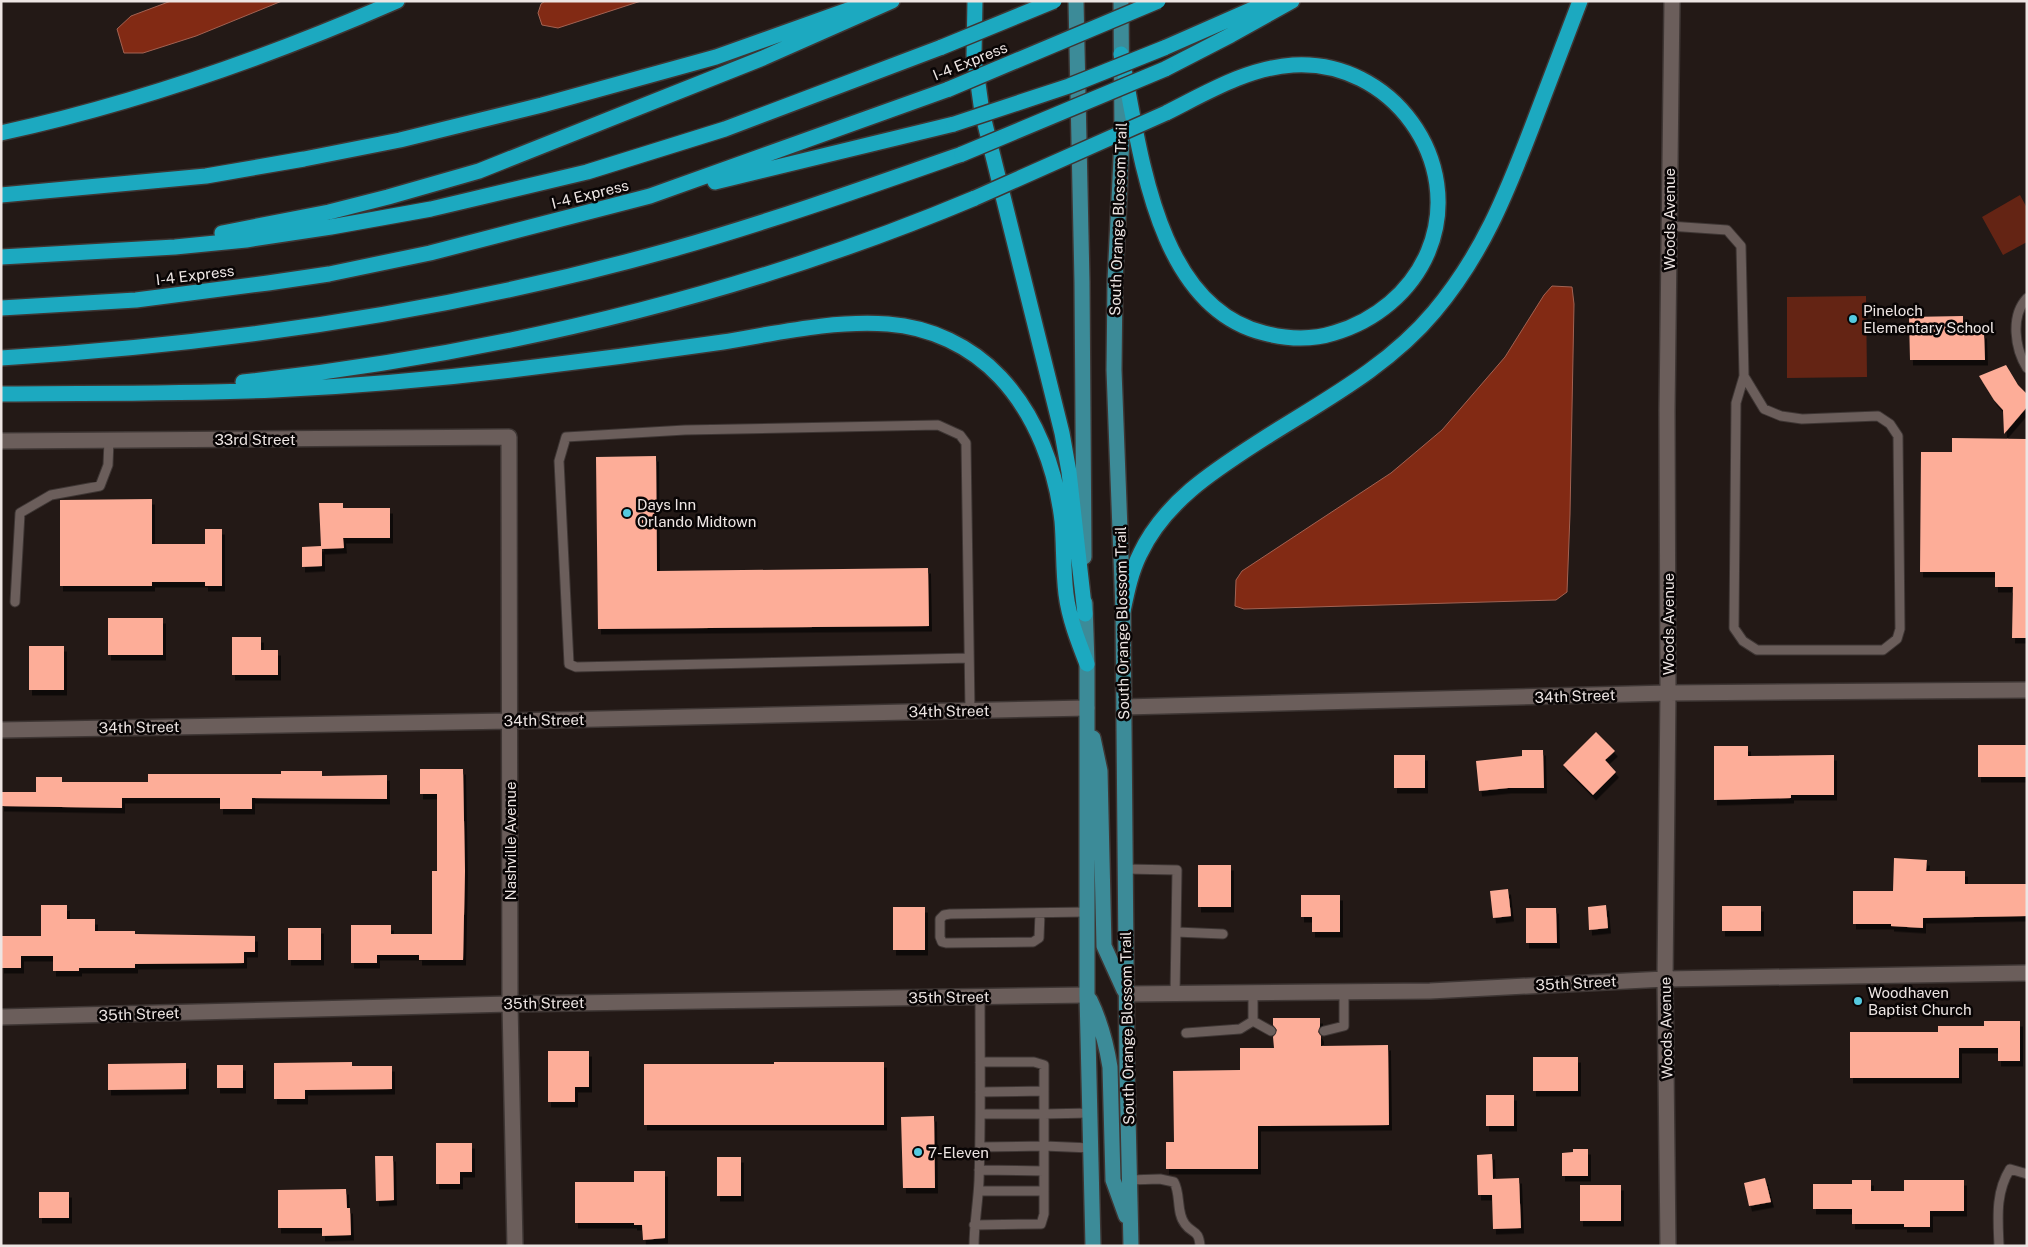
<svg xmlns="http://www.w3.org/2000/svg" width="2028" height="1247" viewBox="0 0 2028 1247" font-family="'Public Sans',sans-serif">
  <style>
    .green { fill: #642414 }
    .water { fill: #822a14; stroke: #a26252 }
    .building { fill: #fdad98; filter: url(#shadow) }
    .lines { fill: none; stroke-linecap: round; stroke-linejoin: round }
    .service-casing { stroke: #3e3634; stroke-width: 11 }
    .minor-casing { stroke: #3e3634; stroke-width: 18 }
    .primary-casing { stroke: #3e3634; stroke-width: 18 }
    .motorway-casing { stroke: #3e3634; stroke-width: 18 }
    .service { stroke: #6b5e5b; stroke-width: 9 }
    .minor { stroke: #6b5e5b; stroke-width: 15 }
    .primary { stroke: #3c8b98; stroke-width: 15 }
    .motorway { stroke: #1ca9c0; stroke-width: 15 }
    .motorway-bridge-casing { stroke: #3e3634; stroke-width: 18; stroke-linecap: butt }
    .motorway-bridge { stroke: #1ca9c0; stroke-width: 15 }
    .poi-dot { fill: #55cae0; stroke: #090505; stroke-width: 2 }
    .labels { text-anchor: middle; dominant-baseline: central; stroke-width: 5; stroke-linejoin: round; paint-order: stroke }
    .street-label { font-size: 15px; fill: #ede5e3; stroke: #090505 }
    .poi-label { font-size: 15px; fill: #ede5e3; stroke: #090505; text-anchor: start }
  </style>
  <defs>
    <filter id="shadow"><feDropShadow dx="3" dy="5.5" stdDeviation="0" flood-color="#0009"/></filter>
  </defs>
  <rect width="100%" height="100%" fill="#231916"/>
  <!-- green -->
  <path class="green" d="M2020,195L2027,208V242L2003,255L1982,217Z
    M1866,296L1867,377L1787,378V297Z"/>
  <!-- water -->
  <path class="water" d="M171,1H282L196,36L143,53H124L117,29L131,16Z
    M545,1H641L558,28L542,25L538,13L541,4Z
    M1552,286L1572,287L1574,304L1570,514L1567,592L1556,600L1244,609L1235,606L1236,580L1242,571L1391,473L1442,430L1505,357L1544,295Z"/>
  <!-- building -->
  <path class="building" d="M1963,316V332L1984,333L1985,360H1910L1909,317Z
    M2006,365L2018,385L2027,394V407L2004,434L2003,410L1994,400L1979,376Z
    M1952,438L2027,439V638H2012L2013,587H1995V572H1920L1921,452H1952Z
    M656,456L657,571L928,568L929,626L598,629L596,457Z
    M152,499V544H205V529H222V586H205V582H152V586H60V500Z
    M319,503H343V508H390V538H343L344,548L322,549V566L302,567V547L321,546Z
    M108,618H163V655H108Z
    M232,637H261V650H278V675H232Z
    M29,646H64V690H29Z
    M1596,732L1615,751L1605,760L1616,772L1593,795L1563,765Z
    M1978,745H2027V777H1978Z
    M1714,746H1748V756L1834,755V795H1791V798L1714,800Z
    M1522,750H1543L1544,788H1508L1479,791L1476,761L1522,756Z
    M1394,755H1425V788H1394Z
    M420,769H463L465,871L463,960H419V955H377V963H351V925H391V934H432V871H437V794H420Z
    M281,771H322V776L387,775V799L252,798V809H220V798H122V808L1,806V792H36V777H62V782H148V774H281Z
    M1894,858L1927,860L1926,871H1965V884H2027V916L1923,918V928L1891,926V924H1853V891H1893Z
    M1198,865H1231V907H1198Z
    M1508,889L1511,916L1493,918L1490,891Z
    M1301,895H1340V932H1312V917H1301Z
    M41,905H67V919H95V931H135V934L255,936V952H244V963L135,964V968H79V971H53V956H21V968H1V936H41Z
    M1606,905L1608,928L1589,930L1588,907Z
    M1722,906H1761V931H1722Z
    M893,907H925V950H893Z
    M1526,908H1556L1557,943H1526Z
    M288,928H321V960H288Z
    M1273,1018H1320V1026L1318,1032L1321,1036V1046L1388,1045L1389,1125L1258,1126V1169H1166V1142H1174L1173,1071L1240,1070V1048H1274L1273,1037L1277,1030L1273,1025Z
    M1984,1021H2020V1061H1998V1048H1959V1078H1850V1032H1938V1026H1984Z
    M548,1051H589V1087H575V1102H548Z
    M1533,1057H1578V1091H1533Z
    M352,1062V1066H392V1089L305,1090V1099H274V1063Z
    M774,1062H884V1125H644V1064H774Z
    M186,1063V1089L108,1090V1064Z
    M217,1065H243V1088H217Z
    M1486,1095H1514V1126H1486Z
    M934,1116L935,1188H903L901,1117Z
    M436,1143H472V1172H460V1184H436Z
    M1573,1149H1588V1176H1562V1153L1573,1152Z
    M1492,1154L1493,1179L1519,1178L1521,1228L1493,1229L1492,1195H1478L1477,1155Z
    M375,1156H393L394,1200L376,1201Z
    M717,1157H741V1196H717Z
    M634,1171H665V1238L643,1240L642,1225H634V1223H575V1182H634Z
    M1765,1178L1771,1202L1749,1206L1744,1183Z
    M1852,1180H1871V1191H1904V1180H1964V1211H1930V1227H1904V1224H1852V1209H1813V1184H1852Z
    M1580,1185H1621V1221H1580Z
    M346,1189L347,1208H350L351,1235L322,1236V1228H278V1190Z
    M39,1192H69V1218H39Z"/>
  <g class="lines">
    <!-- service casing -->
    <g class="service-casing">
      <path id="service" d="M1669,226L1727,230L1741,246L1744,376L1736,403L1734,628L1743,641L1757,650H1883L1897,639L1900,629L1898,436L1890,424L1878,416L1802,419L1781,416L1764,409L1744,376
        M2027,298C2010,316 2015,349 2027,368
        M15,602L20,513L51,495L100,486L108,465L109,440
        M969,658L576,667L569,664L559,461L566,437L685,430L938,425L960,435L966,443L970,710
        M1125,869L1177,870L1175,994
        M1040,913L1039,938L1033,942L946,943L942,942L940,937V919L944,915L950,914L1087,912
        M1176,932L1223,934
        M1253,1021L1271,1031
        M1324,1031L1344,1026V992
        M1186,1033L1240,1029L1253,1021V993
        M980,1062H1034L1044,1065V1114H981
        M980,1092L1044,1091
        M1090,1113L1044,1114V1146L1091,1148
        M979,1170L1044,1171
        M1129,1180L1160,1179L1174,1182C1181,1194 1176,1213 1185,1224C1192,1234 1199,1229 1200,1246
        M979,1191H1044
        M974,1225L1041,1224L1044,1214V1146L980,1147
        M974,1246C974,1224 978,1203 979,1181C981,1119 980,1058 980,996
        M1999,1246C1998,1219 1995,1193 2010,1169L2027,1174"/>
    </g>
    <!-- minor casing -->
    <g class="minor-casing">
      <path id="minor" d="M1,441L509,437L510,1004L515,1246
        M1124,707L1668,693L2027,690
        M1,730L510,721L1087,708
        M1126,994L1430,991L1665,979L2027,973
        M1,1017L510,1004L1087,995
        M1668,1246L1665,979L1668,693L1667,410L1672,1"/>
    </g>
    <!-- primary casing -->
    <g class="primary-casing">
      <path id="primary" d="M1076,1L1082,282L1084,557
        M1121,1L1122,138L1115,281L1114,370L1123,611L1127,1072L1131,1246
        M1085,603L1087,664V995L1093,1246
        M1093,738L1100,771L1104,946L1124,990
        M1090,1000C1101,1023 1106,1042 1110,1067L1113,1180L1126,1216"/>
    </g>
    <!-- motorway casing -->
    <g class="motorway-casing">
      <path id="motorway" d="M975,1L974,55L982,112L1062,433L1069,472L1085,614
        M1164,48L1271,1
        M1121,54C1140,146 1154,306 1264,333C1287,339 1312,340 1334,333C1375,321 1411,292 1428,252C1466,161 1391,59 1293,65C1247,68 1206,93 1166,113
        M1165,69L1231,35L1292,1
        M1,133C138,103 269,57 397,1
        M715,182L954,124
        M1,195L206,176L304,159L400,140L542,105L716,57L873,1
        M222,233L329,212L388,197L479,171L763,58L892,1
        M1,257L175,247L246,240L331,227L431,209L587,172L725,129L942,47
        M1,308L136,300L268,283L329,274L430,253L650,196L949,89
        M1,358C227,344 452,311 670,250C769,222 865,188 962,154
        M243,382C494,354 742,296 975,198
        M1,394C92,393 183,394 274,390C355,386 438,379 519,369C587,361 655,352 723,342C778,333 833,320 888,324C930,327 971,346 1000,377C1036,415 1056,469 1062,521C1064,545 1063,570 1066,594C1069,618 1078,641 1087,664
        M1123,611C1127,592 1131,572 1140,554C1165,501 1215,470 1263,439C1323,401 1388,367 1434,312C1482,255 1506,195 1532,127C1548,85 1564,43 1580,1"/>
    </g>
    <!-- service -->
    <use href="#service" class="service"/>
    <!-- minor -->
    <use href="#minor" class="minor"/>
    <!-- primary -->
    <use href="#primary" class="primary"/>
    <!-- motorway -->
    <use href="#motorway" class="motorway"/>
    <!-- motorway-bridge casing -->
    <g class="motorway-bridge-casing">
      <path id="motorway-bridge" d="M942,47L1054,1
        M949,89L1158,1
        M954,124L1069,86L1164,48
        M962,154L1165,69
        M975,198L1166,113"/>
    </g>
    <!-- motorway-bridge -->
    <use href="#motorway-bridge" class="motorway-bridge"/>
  </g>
  <!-- markers -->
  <g class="poi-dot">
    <circle cx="1853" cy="319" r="5"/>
    <circle cx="627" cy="513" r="5"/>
    <circle cx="1858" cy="1001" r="5"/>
    <circle cx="918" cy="1152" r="5"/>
  </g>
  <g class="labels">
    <!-- street labels -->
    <g class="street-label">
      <text transform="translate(970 61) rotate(-22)">I-4 Express</text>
      <text transform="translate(590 194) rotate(-14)">I-4 Express</text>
      <text transform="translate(1118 219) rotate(-88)">South Orange Blossom Trail</text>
      <text transform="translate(1669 219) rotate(-90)">Woods Avenue</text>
      <text transform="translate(195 275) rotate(-7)">I-4 Express</text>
      <text x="255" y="439">33rd Street</text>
      <text transform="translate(1122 623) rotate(-91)">South Orange Blossom Trail</text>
      <text transform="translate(1668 624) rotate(-90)">Woods Avenue</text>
      <text transform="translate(1575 696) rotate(-2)">34th Street</text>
      <text transform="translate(949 711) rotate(-1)">34th Street</text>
      <text transform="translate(544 720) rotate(-1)">34th Street</text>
      <text transform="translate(139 727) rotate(-1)">34th Street</text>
      <text transform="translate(510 841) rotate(-90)">Nashville Avenue</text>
      <text transform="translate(1576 983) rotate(-3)">35th Street</text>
      <text transform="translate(949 997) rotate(-1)">35th Street</text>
      <text transform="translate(544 1003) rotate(-1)">35th Street</text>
      <text transform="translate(139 1014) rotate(-2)">35th Street</text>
      <text transform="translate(1127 1028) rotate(-91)">South Orange Blossom Trail</text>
      <text transform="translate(1666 1028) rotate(-91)">Woods Avenue</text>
    </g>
    <!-- poi labels -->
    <g class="poi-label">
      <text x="1863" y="310">Pineloch<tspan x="1863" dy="17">Elementary School</tspan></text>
      <text x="637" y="504">Days Inn<tspan x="637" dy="17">Orlando Midtown</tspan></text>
      <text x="1868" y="992">Woodhaven<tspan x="1868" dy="17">Baptist Church</tspan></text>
      <text x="928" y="1152">7-Eleven</text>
    </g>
  </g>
  <!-- border -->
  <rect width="2028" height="1247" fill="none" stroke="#ede5e3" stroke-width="5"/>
</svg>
